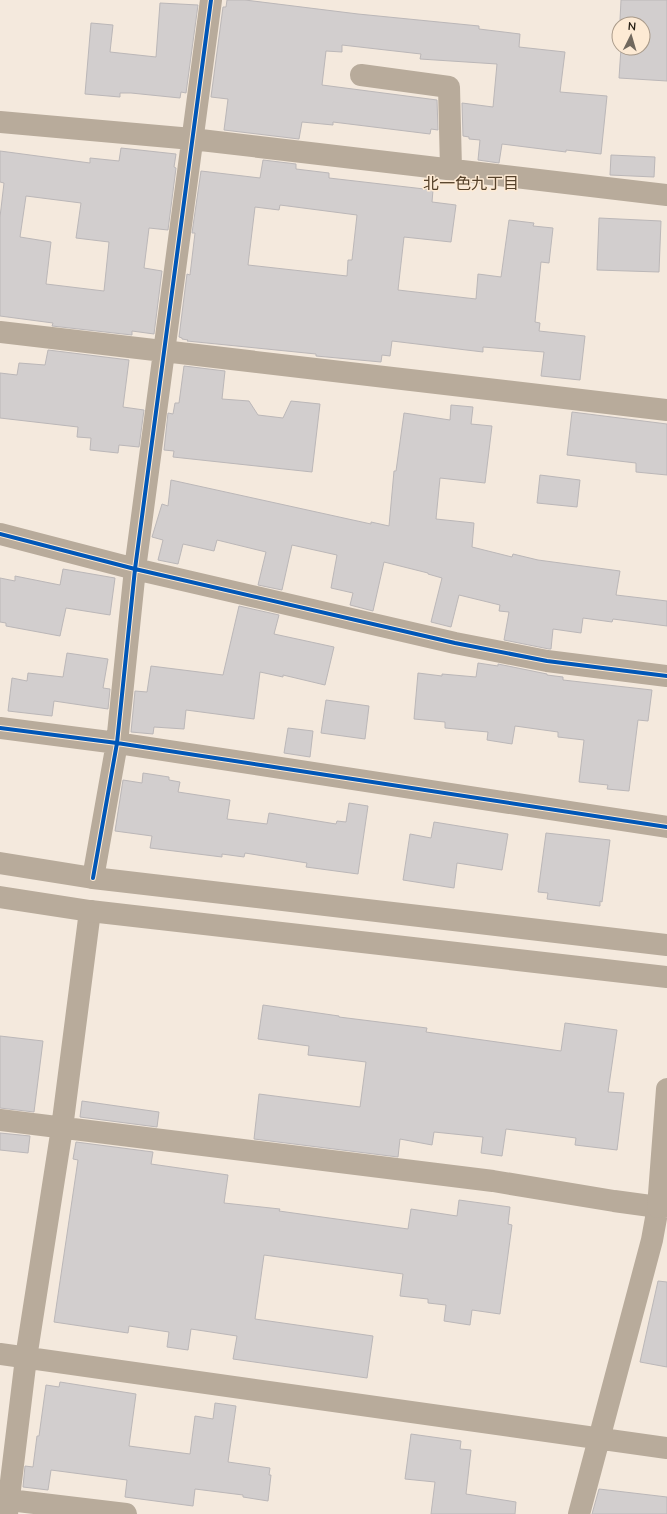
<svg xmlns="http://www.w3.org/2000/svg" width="667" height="1514" viewBox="0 0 667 1514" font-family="Mulish,'Noto Sans JP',sans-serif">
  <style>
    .building { fill: #d2cece; stroke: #bbb7b8; fill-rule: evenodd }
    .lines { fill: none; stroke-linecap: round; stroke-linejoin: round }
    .minor { stroke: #b8ab9b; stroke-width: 22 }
    .tertiary { stroke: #b8ab9b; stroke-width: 22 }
    .cycleway-casing { stroke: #fdead4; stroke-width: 6 }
    .cycleway { stroke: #0057b8; stroke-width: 4 }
    .labels { text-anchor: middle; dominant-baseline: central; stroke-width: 3; stroke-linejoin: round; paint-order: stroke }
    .neighbourhood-label { font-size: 16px; fill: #55412a; stroke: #fdead4 }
  </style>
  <rect width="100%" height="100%" fill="#f4e9dd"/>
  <!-- building -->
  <path class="building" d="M227,0H245L358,14L479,26V29L520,34L519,47L565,52L560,92L607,96L601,154L566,150V152L502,144L499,163L478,160L480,140L469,139V137L463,136L462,103L493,107L497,64L420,59L421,54L342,45V52L326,51L322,85L437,100L438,130L431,129L430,134L333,122V125L302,122L299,139L224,130L228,99L211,97L223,7H226Z
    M621,0H667V81L619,78L621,48H643V24H622V20H620Z
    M160,3L198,5L186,93L181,92L180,98L131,93H120V97L85,94L91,23L113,25L110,52L156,57Z
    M121,148L176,154L174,167L176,168L168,230L149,228L144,268L162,271L154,334L132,331V335L52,326L53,323L0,316V217L4,183L0,182V151L90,163V158L119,161ZM26,196L81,203L76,238L109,242L104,291L46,284L51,242L20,237Z
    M611,155L655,157L654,177L610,175Z
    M263,160L296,164V169L329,173V178L433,190L432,202L456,205L451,242L404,237L398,290L476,299L478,274L501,277L509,220L534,223L533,226L553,228L549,263L541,262L535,322L540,323L539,331L585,336L580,380L541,376L544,352L483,347V352L392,341L390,356L382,355L381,362L316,356V354L187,341L188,340L182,339V338L179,337L187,274L190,275L195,233H192L201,171L260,178ZM280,205L357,215L352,260H348L347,276L248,265L255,207L279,210Z
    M599,218L661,221L659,272L597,270Z
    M48,350L129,360L123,407L144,410L139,447L119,445L118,453L90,450L91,438L77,437L78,427L0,418V373L17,375L19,363L45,365Z
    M184,366L225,371L222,399L249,401L258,415L283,418L291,401L320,404L312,472L173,457L174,451L164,450L168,413L173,414L175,403H179Z
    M451,405L473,407L471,424L492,426L485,483L440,478L436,519L474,523L472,547L512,557L513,554L538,560L620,571L616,595L667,601V626L613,619L612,622L583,618L581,633L553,629L551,649H549L504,640L509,612L499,611L500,605L459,595L451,627L431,622L442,578L428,574V573L384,562L373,611L350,605L353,593L331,588L337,555L292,545L282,590L258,585L266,552L217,540L214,551L183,544L178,564L158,560L163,540L152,537L162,504L168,506L171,480L371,524V522L389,526L394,471H396L404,413L450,420Z
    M572,412L667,424V475L636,472V463L567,455Z
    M540,475L580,480L577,507L537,503Z
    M63,569L115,578L110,615L66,608L60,636L6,626V623L0,622V578L15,581V576L60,585Z
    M239,606L279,615L274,634L334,647L325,685L283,675V677L260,672L254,719L186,710L184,729L154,727L153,734L131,732L135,691L147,692L151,666L223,675Z
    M67,653L108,659L103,688L110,689L108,709L54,701L52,716L8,711L12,678L27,681L28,673L63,677Z
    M478,663L498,666V664L547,674V675L563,677V680L652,690L648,721L638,720L629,791L607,789L608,785L579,782L584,740L558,737V732L515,726L512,744L487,740L488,732L445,728V722L414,719L418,673L442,676V674L476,677Z
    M326,700L369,706L365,739L321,733Z
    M288,728L313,731L310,757L284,753Z
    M143,773L169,777V780L180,782L178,792L230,800L227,819L267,824L269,813L336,824L337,821L346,822L349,803L368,806L358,874L306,867L307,863L245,853L244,857L222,854V857L150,848L152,836L115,831L123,780L142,783Z
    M434,822L508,834L502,870L457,863L454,888L403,880L410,834L431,838Z
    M546,833L610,840L602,902L600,901V906L547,899L548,893L538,892Z
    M263,1005L339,1016V1017L427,1028L426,1032L561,1051L565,1023L617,1030L608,1092L624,1093L617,1150L575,1145L576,1138L506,1129L502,1156L481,1153L483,1137L434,1132L432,1145L400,1139L398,1157L254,1139L259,1094L360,1107L366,1062L308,1055L309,1046L258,1039Z
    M0,1036L43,1041L34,1112L0,1108Z
    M82,1101L159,1112L157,1127L80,1117Z
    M0,1133L30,1136L28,1153L0,1150Z
    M76,1142L153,1152L151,1164L228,1175L224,1203L280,1209L279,1211L408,1229L411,1209L457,1216L459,1200L510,1207L508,1224L512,1225L500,1314L472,1310L470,1325L444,1321L446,1305L428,1303V1299L400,1296L403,1274L264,1255L255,1319L373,1336L367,1378L233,1359L237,1336L191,1329L188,1350L167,1347L169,1332L129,1326L128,1333L54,1322L78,1160L73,1159Z
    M658,1281L667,1282V1367L640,1362Z
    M60,1382L136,1394L129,1446L190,1454L195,1416L213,1419L215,1403L236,1406L228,1462L270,1468L269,1475H271L268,1501L243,1497V1495L195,1489L193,1506L125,1497L127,1480L51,1470L48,1490L23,1487L25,1466L33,1467L37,1436H39L46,1385L59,1387Z
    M411,1434L461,1441L460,1449L471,1450L466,1494L516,1502L515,1514H431L435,1482L405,1479Z
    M599,1489L667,1497V1514H592Z"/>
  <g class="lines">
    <!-- minor -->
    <path class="minor" d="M361,75L449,87L451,169
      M0,122L192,139L667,195
      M0,332L667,410
      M0,534L135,569L455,643L547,661L667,676
      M0,728L117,743L667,827
      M93,878L117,743L135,569L211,0
      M0,1120L493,1181L614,1201L658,1207L667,1206
      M0,1354L667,1448
      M9,1500L126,1514
      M7,1514L26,1358L62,1128L90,911
      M579,1514L652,1240L658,1207"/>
    <!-- tertiary -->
    <path class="tertiary" d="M0,863L93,878L667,945
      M0,897L90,911L667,977
      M658,1207L667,1089"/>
    <!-- cycleway casing -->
    <g class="cycleway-casing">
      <path id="cycleway" d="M0,534L135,569L455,643L547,661L667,676
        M0,728L117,743L667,827
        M93,878L117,743L135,569L211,0"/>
    </g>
    <!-- cycleway -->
    <use href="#cycleway" class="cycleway"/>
  </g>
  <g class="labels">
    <!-- neighbourhood labels -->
    <g class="neighbourhood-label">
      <text x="471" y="183">北一色九丁目</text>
    </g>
  </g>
  <!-- north arrow -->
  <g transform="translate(631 36) rotate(5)"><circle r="19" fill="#fdead4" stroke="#a99a89"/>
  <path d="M0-3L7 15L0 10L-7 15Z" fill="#71685d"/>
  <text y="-6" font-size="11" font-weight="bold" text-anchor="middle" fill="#2a2218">N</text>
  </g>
</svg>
